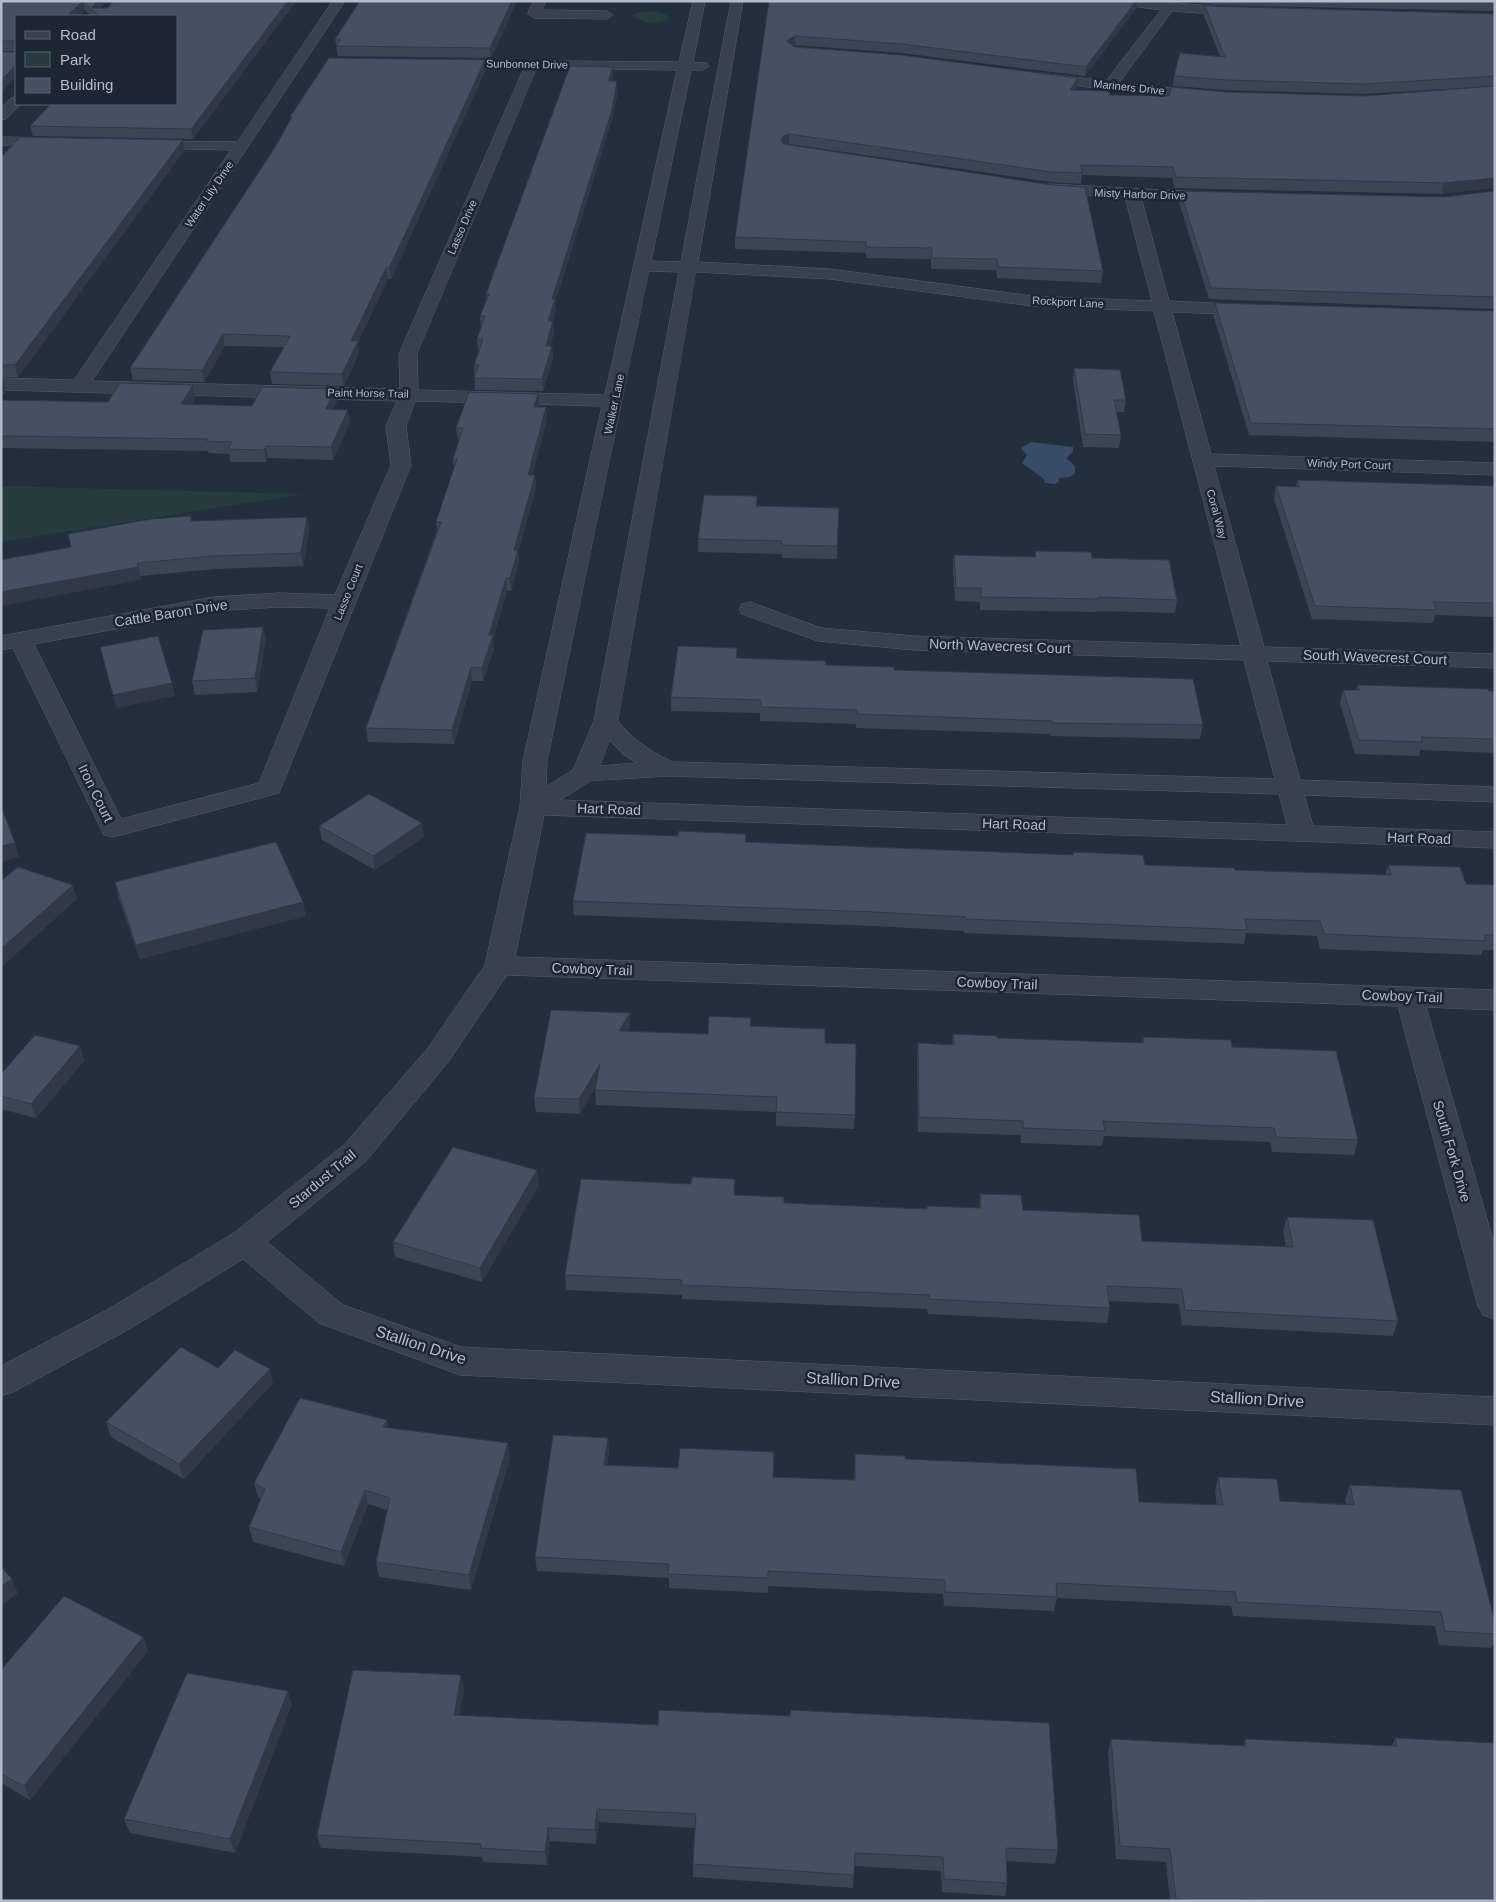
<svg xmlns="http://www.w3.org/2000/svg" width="1496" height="1902" viewBox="0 0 1496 1902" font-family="Arial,sans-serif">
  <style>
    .green { fill: #263c3f }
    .water { fill: #394c67 }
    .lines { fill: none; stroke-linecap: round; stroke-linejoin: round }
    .minor-casing { stroke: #565f6c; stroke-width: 1 }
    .minor { fill: #38414e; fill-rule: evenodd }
    .wall { fill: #3b4654 }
    .shaded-wall { fill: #303945 }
    .building { fill: #455162; stroke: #303945 }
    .labels { text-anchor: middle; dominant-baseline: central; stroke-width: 5; stroke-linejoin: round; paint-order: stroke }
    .far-street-label { font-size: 11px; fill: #b4bcc9; stroke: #1d2633 }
    .street-label { font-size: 14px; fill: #b4bcc9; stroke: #1d2633 }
    .near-street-label { font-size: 16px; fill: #b4bcc9; stroke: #1d2633 }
  </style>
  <rect width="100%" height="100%" fill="#242f3e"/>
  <!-- green -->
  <path class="green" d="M654,11L667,15L668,20L650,24L632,16L638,12Z
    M1,486L304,494L1,542Z"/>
  <!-- water -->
  <path class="water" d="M1031,442L1073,447V452L1066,458L1075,466V473L1070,477L1059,478V481L1055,484L1045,483L1044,479L1022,463L1027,455L1021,448Z"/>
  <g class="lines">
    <!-- minor casing -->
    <g class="minor-casing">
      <path id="minor" d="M333,1H345L92,381L400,389L399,354L524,68L448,67L441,63L443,60L679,62L693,1H705L693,62L707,63L709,66L702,70H691L651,261L681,262L731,1H743L698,262L830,269L1032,296L1152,301L1125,197L1049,194L1041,189L1049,184L1221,193L1224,196L1216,201L1141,197L1169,301L1251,305L1257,306L1260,310L1257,314L1251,315L1172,312L1211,454L1495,463V475L1214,466L1264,647L1495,654V668L1267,661L1300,780L1495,787V802L1304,795L1313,826L1495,832V848L544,815L515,957L1495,990V1010L1426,1007L1495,1247V1319L1483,1315L1478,1306L1398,1006L507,975L448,1062L366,1161L267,1242L343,1305L461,1347L1495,1397V1425L460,1375L319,1323L243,1259L131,1328L13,1392L1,1396V1366L107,1310L234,1233L344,1145L428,1048L485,965L520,807L523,761L602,406L415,401L406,426L411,465L279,793L113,837L104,835L13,648L1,650V636L214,597L279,593L335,595L391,465L386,426L397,401L1,390V378L74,380L231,150L145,148L138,144L140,141L237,142ZM537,68L677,70L605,395L418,390L417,354ZM649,271L679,272L594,721L573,770L546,787L547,761ZM696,272L830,279L1032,306L1154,311L1241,646L914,636L821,628L750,602L742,604L739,609L742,614L818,641L914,650L1244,660L1275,779L673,762C651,752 633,740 618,721ZM279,607L330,608L259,783L121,819L34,644L214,611ZM610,741L624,755L637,763L600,766ZM668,776L1279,794L1287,825L560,800L590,781Z
        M534,1H546L542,10L607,11L613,15L607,19L534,18L528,14Z
        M1118,1H1154L1245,9L1247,12L1245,15L1241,16L1172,11L1119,83L1206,91L1211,92L1213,95L1211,98L1110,90L1035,80L1033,77L1035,74L1040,73L1106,81L1161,10L1124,5Z
        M16,97V104H21L6,119L1,120V108L11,98Z
        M1,137L52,138L59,142L52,146L1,145Z"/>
    </g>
    <!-- minor -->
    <use href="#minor" class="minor"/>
  </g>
  <!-- wall -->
  <path class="wall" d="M1,1H106L101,8L296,1L193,139L33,136L30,126L176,16H91L85,10L16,77L15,51H1Z
    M360,1H517L491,58L338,56L335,39Z
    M769,1H1137L1136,8L1085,76L901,53L795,45L793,46L795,47L1078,78L1077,88L1076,90L1110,95L1169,96L1225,92L1364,96L1495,86L1442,194L1175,188L1172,178L1082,175L1081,184L1051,182L789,144L787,145L1103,271L1101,283L997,278L996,270L931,269V259L866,258V253L735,249V237Z
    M1198,1H1495V11L1215,5L1199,3Z
    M1205,6L1495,14V86L1362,94L1224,90L1173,86L1174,76L1220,56L1204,16Z
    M613,67V77L612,81L618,91L612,120L555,303L556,310L553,321L554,333L550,346H552L553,358L543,391L475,390L474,365L479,351H478L477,339L481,327L480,316L487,300L486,294Z
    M486,69L409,240L391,279H388L358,342L359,353L344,386L272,384L270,372L284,347L225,346L204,382L133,380L130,368L274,149L290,120V117Z
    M184,151L18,377H1V157Z
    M1180,191L1444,197L1495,191V309L1209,299L1179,202Z
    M1215,303L1495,311V442L1249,435L1213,314Z
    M1074,368L1126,400L1124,412H1116L1121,435L1119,448L1083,447L1073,380Z
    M538,394L539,407H546L547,419L532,475H535L536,488L518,552L519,563L511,591H507L493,639L494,649L483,681H472L454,744L368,742L366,728L437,530L436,522L454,469L453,459L459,440H458L456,428Z
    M195,397L191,405L252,406L337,401L333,409L350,422L333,460L268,458L266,462H230L229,454L209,453L208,451L1,448V400L108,402Z
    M1297,480L1495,486V617L1435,615L1433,623L1312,619L1274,499L1276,486L1296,487Z
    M757,496V506L839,508L837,559L782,558V554L698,552V539Z
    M191,516L192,521L309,530L303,566L216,569L140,576L141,580L71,547Z
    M1035,551L1092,558L1177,600L1175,613L1097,611L1096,612L980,610V602L955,601L953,568L954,555L1035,557Z
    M266,640L257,692L195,695L192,681Z
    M737,658L894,670L1203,725L1200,739L1050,736V734L856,728V724L760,721V713L671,711V697Z
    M1358,685L1495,691V753L1420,750L1419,756L1355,754L1340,703L1343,690H1356Z
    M319,826L424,837L375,870L322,840Z
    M746,834V842L1072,855L1073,852L1145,865L1235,870L1385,875L1388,865L1466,884L1495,885V950H1483L1481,955L1320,949L1317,936L1246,933L1244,944L964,933V931L874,926L574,915L573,901L678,836Z
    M115,882L306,916L140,959L118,896Z
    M751,1018V1026L825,1043L855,1115L854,1129L776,1126V1112L596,1105L595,1090L596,1086L580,1114L536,1112L534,1098L630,1027L628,1031L708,1034Z
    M953,1034L997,1038L1142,1043L1143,1037L1232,1047L1358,1140L1354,1155L1272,1152L1270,1142L1104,1136L1102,1146L1021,1143V1135L918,1132L917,1058L918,1043L952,1045Z
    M80,1046L84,1061L36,1118L1,1109V1074Z
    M691,1184L735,1195L784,1203L927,1209L979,1208L980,1194L1023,1210L1142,1241L1286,1247L1283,1231L1287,1217L1398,1321L1393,1336L1182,1325L1179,1304L1109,1301L1110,1308L1107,1323L928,1314L927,1309L682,1299V1295L566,1290L565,1275Z
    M539,1185L482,1282L395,1257L393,1242Z
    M218,1368L273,1383L184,1479L111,1437L106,1422Z
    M389,1428L508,1443L510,1458L471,1590L379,1577L376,1562L387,1510L368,1504L344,1566L253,1542L249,1527L261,1499L258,1497L254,1483Z
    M608,1438L609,1452L607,1465L774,1477L854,1480L855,1454L905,1459L1139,1502L1217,1505L1215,1491L1218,1477L1280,1501L1346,1504L1345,1500L1350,1485L1495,1622V1640L1491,1648L1439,1645L1435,1626L1233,1616L1231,1606L1057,1598L1054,1611L944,1606L943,1594L768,1586V1593L669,1588V1578L537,1571L535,1557Z
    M143,1637L148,1651L30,1800L1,1783V1670Z
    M464,1689L459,1715L1058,1850L1055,1864L1006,1861L1007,1883L1005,1896L942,1892L941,1871L854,1866L853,1888L693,1877V1864L695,1828L599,1822L596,1844L550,1841L547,1865L483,1862L482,1857L321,1848L317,1835Z
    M292,1704L235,1853L130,1833L124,1819Z
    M1395,1738L1495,1901H1170L1166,1862L1116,1859L1108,1752L1111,1739L1243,1746L1245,1739L1392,1746Z"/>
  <!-- shaded-wall -->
  <path class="shaded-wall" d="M83,1L85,10L78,16H67Z
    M97,1H106L96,14L92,8Z
    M288,1H296L193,139L191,129Z
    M512,1H517L491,58L490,48Z
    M1136,1H1137L1136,8L1085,76L1086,67Z
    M795,36V45L786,50V41Z
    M485,60L486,69L409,240L391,279L389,268Z
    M16,65V77L1,92V80Z
    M613,67V77L609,91L608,81Z
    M1078,78L1077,88L1069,100L1070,90Z
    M617,81L618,91L612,120L555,303L556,310L549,333L548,321L552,299Z
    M789,134V144L782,146L781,141L783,136Z
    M183,140L184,151L18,377L15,365Z
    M1495,178V188L1442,194L1444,183Z
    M386,268L388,279L358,342L359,353L344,386L342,374L351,341Z
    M553,321L554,333L547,358L546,346Z
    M223,334L225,346L204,382L202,370Z
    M552,346L553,358L543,391L542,379Z
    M3,380L6,392L1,398V382Z
    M193,385L195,397L184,416L181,404Z
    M335,389L337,401L327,421L326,409Z
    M538,394L539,406L535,419L534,407Z
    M546,407L547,419L529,488L528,475Z
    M348,410L350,422L333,460L331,447Z
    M266,446L268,458L266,462L264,450Z
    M535,475L536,488L518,552L519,563L511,591L510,578L514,550Z
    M307,517L309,530L303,566L301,553Z
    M138,567L141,580L1,606V592Z
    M506,578L507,591L493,639L494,649L483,681L482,668L489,635Z
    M263,627L266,640L257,692L255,678Z
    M471,667L472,681L454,744L452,730Z
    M172,683L175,696L116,708L113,695Z
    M422,823L424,837L375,870L373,856Z
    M15,843L19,857L1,862V846Z
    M73,885L77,899L2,967L1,949Z
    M303,902L306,916L140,959L136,945Z
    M630,1013V1027L620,1045L619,1031Z
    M80,1046L84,1061L36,1118L31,1104Z
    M600,1064L601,1078L580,1114L579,1099Z
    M537,1170L539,1185L482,1282L480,1268Z
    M270,1369L273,1383L184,1479L179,1464Z
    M387,1420L390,1434L383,1427Z
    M608,1438L609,1452L606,1479L604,1465Z
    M508,1443L510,1458L471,1590L469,1575Z
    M365,1490L368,1504L344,1566L341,1552Z
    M12,1579L18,1593L1,1606V1586Z
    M143,1637L148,1651L30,1800L24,1786Z
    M461,1675L464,1689L457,1729L454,1715Z
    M288,1691L292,1704L235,1853L230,1839Z
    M597,1809L599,1822L596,1844L595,1830Z
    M548,1828L550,1841L547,1865L545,1852Z"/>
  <!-- building -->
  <path class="building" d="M1,1H83L67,16H16V65L1,80V52H15V41H1Z
    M83,1H97L92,8H108L113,1H288L191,129L30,126L51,104H176V16H99Z
    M360,1H512L490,48L336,46L341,39H335Z
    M769,1H1136L1086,67L902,44L795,36L786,41L795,47L901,55L1078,78L1070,90L1109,91L1110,95L1169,96L1171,87L1225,92L1364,96L1495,86V178L1444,183L1176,177L1173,167L1081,165L1082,173L1052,172L789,134L783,136L781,141L784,144L1052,185L1085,187L1103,271L998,267L997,259L932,258V248L866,247V242L735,237Z
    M1465,1H1495V2Z
    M1205,6L1495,14V76L1364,84L1226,80L1174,76L1180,53L1225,57Z
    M329,58L485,60L408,228L389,268H386L351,341H358L342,374L270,372L290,336L223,334L202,370L130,368L274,149L292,117H290Z
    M570,66L613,67L608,81H617L612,110L552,299H555L548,321H553L546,346H552L542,379L474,378L479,365H474L483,339H477L485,316H480L489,294H486Z
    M20,137L183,140L15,365H1V157Z
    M1180,191L1444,197L1495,191V297L1211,288Z
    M1215,303L1495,311V429L1251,423Z
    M1074,368L1120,370L1126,400H1114L1121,435L1085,434Z
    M120,383L193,385L181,404L252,406L262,387L335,389L326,409L348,410L331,447L266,446L264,450L228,449L232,442L206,441L208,439L1,436V400L108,402Z
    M469,392L538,394L534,407H546L528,475H535L514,550H518L510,578H506L489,635H493L482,668L471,667L452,730L366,728L441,522H436L457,459H453L463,428H456Z
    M1297,480L1495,486V603L1433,602L1437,610L1315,606L1276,486L1299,487Z
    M704,495L757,496L756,506L839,508L837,546L782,545V541L698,539Z
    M191,516V521L307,517L301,553L213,556L137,563L138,567L1,592V560L71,547L68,534L151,519Z
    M1035,551L1091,552L1092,558L1169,560L1177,600L1098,597V599L981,597V588H956L954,555L1036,557Z
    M263,627L255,678L192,681L203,630Z
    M158,636L172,683L113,695L100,647Z
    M678,646L737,648L736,658L826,661L825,665L894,667V670L1193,679L1203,725L1052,723V721L857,714V710L761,707V700L671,697Z
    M1358,685L1488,689L1489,691H1495V739L1421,737L1423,742L1359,740L1343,690H1360Z
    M369,794L422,823L373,856L319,826Z
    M1,806L15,843L1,846Z
    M679,831L746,834L745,842L1073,855V852L1143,855L1145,865L1234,868L1235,870L1391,875L1388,865L1460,867L1466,884L1495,885V935H1484L1486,941L1324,934L1320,921L1245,919L1247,930L966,919V917L875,912L573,901L586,833L678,836Z
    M276,842L303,902L136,945L115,882Z
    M18,867L73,885L1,949V881Z
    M551,1010L630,1013L619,1031L708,1034L709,1016L751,1018L750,1026L825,1029V1043L856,1044L855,1115L776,1112L777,1097L595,1090L600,1064L579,1099L534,1098Z
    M953,1034L997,1036V1038L1144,1043L1143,1037L1231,1040L1232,1047L1336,1051L1358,1140L1276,1137L1274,1128L1103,1121L1105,1131L1023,1128V1121L919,1117L918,1043L954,1045Z
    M35,1035L80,1046L31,1104L1,1096V1074Z
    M453,1147L537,1170L480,1268L393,1242Z
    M692,1177L735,1179L734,1195L784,1197V1203L927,1209V1206L981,1208L980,1194L1021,1195L1023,1210L1139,1215L1142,1241L1293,1247L1287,1217L1373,1220L1398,1321L1185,1310L1182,1289L1107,1286L1110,1308L929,1299V1295L681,1285L682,1280L565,1275L581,1179L691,1184Z
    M181,1347L218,1368L235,1350L270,1369L179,1464L106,1422Z
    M300,1398L387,1420L383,1427L508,1443L469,1575L376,1562L390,1498L365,1490L341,1552L249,1527L265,1489L254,1483Z
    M553,1435L608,1438L604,1465L678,1468L680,1448L774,1452L773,1477L855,1480V1454L905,1456V1459L1136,1469L1139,1502L1223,1505L1218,1477L1277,1479L1280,1501L1354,1505L1350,1485L1461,1490L1495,1622V1634L1445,1631L1441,1612L1237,1602L1235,1592L1056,1583L1057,1597L945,1592V1580L768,1571V1578L668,1574L669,1564L535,1557Z
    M1,1567L12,1579L1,1586Z
    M64,1596L143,1637L24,1786L1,1774V1670Z
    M353,1670L461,1675L454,1715L658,1725L659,1710L790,1716L791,1710L1049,1723L1058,1850L1006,1848L1007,1883L944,1879L943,1857L855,1853L854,1875L693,1864L696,1814L597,1809L595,1830L548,1828L545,1852L480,1848L481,1844L317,1835Z
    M187,1673L288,1691L230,1839L124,1819Z
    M1395,1738L1495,1743V1901H1271L1241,1899L1242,1901H1202L1176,1899L1170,1849L1120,1846L1111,1739L1246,1746L1245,1739L1397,1746Z"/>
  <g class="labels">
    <!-- far-street labels -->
    <g class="far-street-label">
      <text transform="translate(527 64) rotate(1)">Sunbonnet Drive</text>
      <text transform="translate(1129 87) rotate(6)">Mariners Drive</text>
      <text transform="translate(209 194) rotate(-56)">Water Lily Drive</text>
      <text transform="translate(1140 194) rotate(2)">Misty Harbor Drive</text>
      <text transform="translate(462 227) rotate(-67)">Lasso Drive</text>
      <text transform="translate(1068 302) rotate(3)">Rockport Lane</text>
      <text transform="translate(368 393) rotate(1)">Paint Horse Trail</text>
      <text transform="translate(614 404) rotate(-78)">Walker Lane</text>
      <text transform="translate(1349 464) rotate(2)">Windy Port Court</text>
      <text transform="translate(1217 514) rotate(75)">Coral Way</text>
      <text transform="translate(348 592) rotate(-68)">Lasso Court</text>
    </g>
    <!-- street labels -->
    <g class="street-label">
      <text transform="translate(171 613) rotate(-9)">Cattle Baron Drive</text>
      <text transform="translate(1000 646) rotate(2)">North Wavecrest Court</text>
      <text transform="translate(1375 657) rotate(2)">South Wavecrest Court</text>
      <text transform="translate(96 793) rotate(64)">Iron Court</text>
      <text transform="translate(609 809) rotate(2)">Hart Road</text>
      <text transform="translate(1014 824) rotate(2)">Hart Road</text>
      <text transform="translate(1419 838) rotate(2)">Hart Road</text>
      <text transform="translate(592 969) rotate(2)">Cowboy Trail</text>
      <text transform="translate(997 983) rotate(2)">Cowboy Trail</text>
      <text transform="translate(1402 996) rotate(2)">Cowboy Trail</text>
      <text transform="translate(1452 1151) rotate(74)">South Fork Drive</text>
      <text transform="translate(322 1179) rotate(-40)">Stardust Trail</text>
    </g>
    <!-- near-street labels -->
    <g class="near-street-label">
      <text transform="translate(421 1345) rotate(18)">Stallion Drive</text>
      <text transform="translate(853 1380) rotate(3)">Stallion Drive</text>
      <text transform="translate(1257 1399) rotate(3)">Stallion Drive</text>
    </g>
  </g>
  <!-- border -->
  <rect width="1496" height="1902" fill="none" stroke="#b4bcc9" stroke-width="5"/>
  <!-- legend -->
  <rect x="15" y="15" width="162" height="90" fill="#1d2633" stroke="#59626f"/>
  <rect x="25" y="31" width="25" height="8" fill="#38414e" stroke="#59626f"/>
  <text x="60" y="40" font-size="15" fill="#b4bcc9">Road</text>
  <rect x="25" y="52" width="25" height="15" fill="#263c3f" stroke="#59626f"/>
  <text x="60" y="65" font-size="15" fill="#b4bcc9">Park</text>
  <rect x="25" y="78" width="25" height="15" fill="#455162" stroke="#59626f"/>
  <text x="60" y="90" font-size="15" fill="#b4bcc9">Building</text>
</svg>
